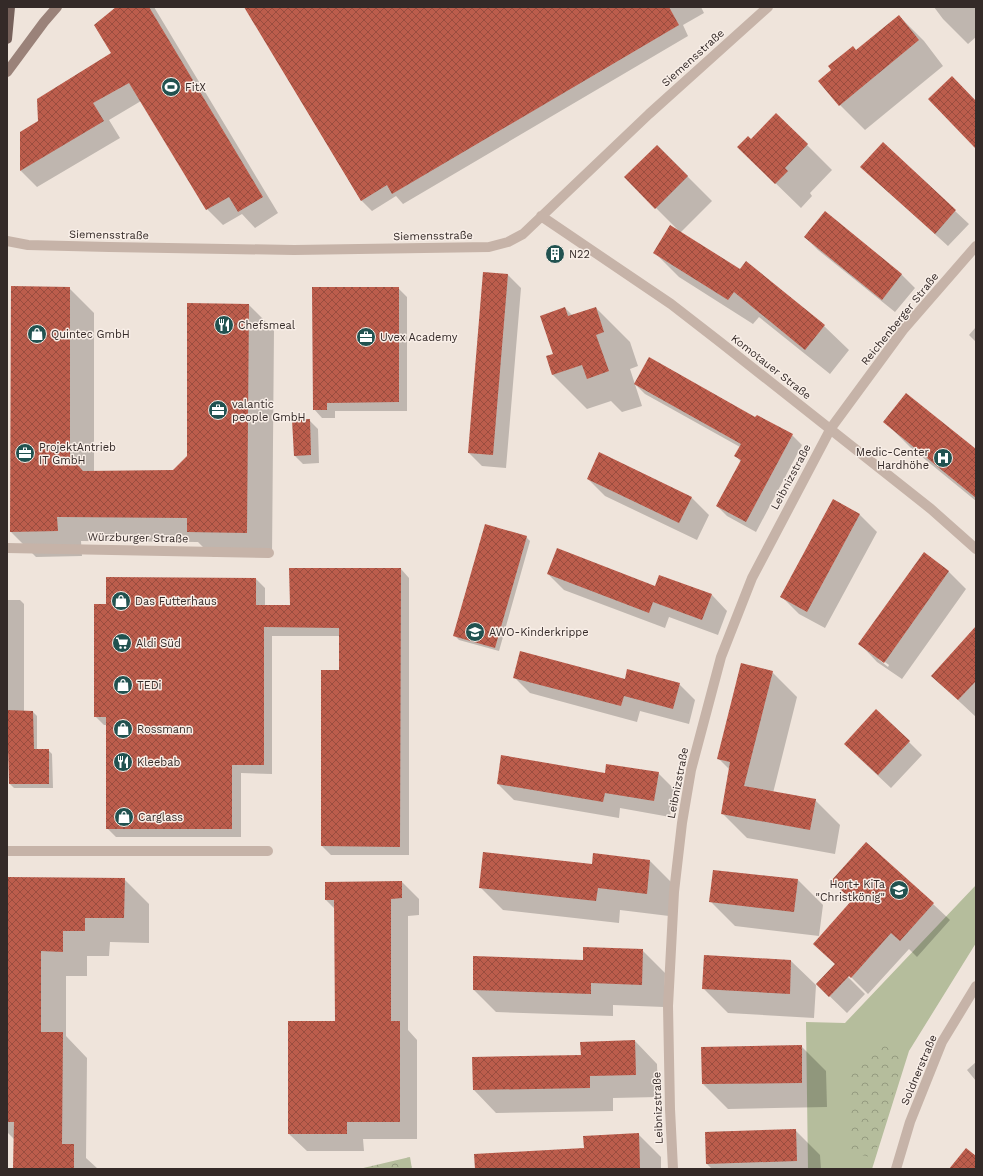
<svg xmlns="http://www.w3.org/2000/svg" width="983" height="1176" viewBox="0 0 983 1176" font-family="'Work Sans',sans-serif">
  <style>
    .green { fill: #b5bd9c }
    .park { fill: url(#park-crowns) }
    .shadow { fill: #0003; fill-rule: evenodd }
    .building { fill: url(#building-cross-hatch) }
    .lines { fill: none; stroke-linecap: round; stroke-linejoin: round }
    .street { stroke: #c6b3a8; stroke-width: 10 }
    .secondary { stroke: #9a8279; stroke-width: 10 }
    .primary { stroke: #75605a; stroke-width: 10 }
    .labels { text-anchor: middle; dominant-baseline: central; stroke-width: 3; stroke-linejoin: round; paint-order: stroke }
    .street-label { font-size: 11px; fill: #342a28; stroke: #f8eee7 }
    .poi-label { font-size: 11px; fill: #342a28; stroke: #f8eee7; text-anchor: start }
  </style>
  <defs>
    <pattern id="park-crowns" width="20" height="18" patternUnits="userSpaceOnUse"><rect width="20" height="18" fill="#b5bd9c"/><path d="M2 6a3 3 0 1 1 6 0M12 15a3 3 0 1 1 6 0" fill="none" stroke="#949a7f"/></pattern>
    <pattern id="building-cross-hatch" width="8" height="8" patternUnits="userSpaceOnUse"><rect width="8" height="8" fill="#bc5d4c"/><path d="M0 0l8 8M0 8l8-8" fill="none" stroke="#9a4d3f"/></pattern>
  </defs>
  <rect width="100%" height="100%" fill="#efe4db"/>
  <!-- green -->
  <path class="green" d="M976,885V943L909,1051L872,1169H808L806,1022L845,1023Z"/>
  <!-- park -->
  <path class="park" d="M881,1044L904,1056L874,1158L849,1152V1066Z
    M410,1157L412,1169H359Z"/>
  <!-- shadow -->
  <path class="shadow" d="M117,7H154L278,213L255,228L242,214L223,225L207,209L141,101L109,120L120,138L37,187L21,171V132L39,121L112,54Z
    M245,7H701L704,13L683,25L688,36L403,204L396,196L372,211L361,200Z
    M934,7H976V37L968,44L943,19Z
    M899,16L924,41L943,66L865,130L840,105L857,51Z
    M776,114L832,170L810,193L812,196L801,208L764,172L751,141Z
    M883,144L969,224L948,246L875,180Z
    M657,146L712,201L680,233L824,326L849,350L830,374L759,317L753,324L679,277L654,252L680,232L625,177Z
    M825,213L902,275L915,288L895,312L818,250L805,237Z
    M508,275L521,288L506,468L482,466L469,453Z
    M69,288L94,313V472L173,471L188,457L249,305L274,330L272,557H213L198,542L81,541L82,556L36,557L11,532Z
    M398,288L407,297V411H335V418H322L314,409Z
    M565,308L573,316L596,308L630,342L638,366L630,369L642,406L622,412L611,401L587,409L553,375L547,357L554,354Z
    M976,327V342L969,335Z
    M635,384L756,419L792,435L802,445L756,532L727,516L717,506L741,462L736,456L740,447L645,394Z
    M309,420L318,429L319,463L303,464L295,456Z
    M885,422L976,450V501L910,447Z
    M588,479L691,497L709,515L697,540L605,496Z
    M834,501L860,515L877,532L825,628L799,614L782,597Z
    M526,537L530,541L499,651L459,640L455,636Z
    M924,554L949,572L966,589L902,679L877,662L860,644ZM878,657L889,665L888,667L878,659Z
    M401,569L409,578V855H331L322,846L340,671V636H272V774L241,773V837H116L107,828V725H104L95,716L107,605L256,579L265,588V606H290Z
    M548,574L656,587L660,576L712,595L727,611L718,635L669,617L665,628L564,590Z
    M7,600H20L24,604V711L33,712L37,716V750H48L52,754L53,788H14L10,784L9,754H7Z
    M976,628V717L932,676Z
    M772,672L797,697L773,793L815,800L840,825L835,854L747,838L722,813L730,770L718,758Z
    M514,677L625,680L679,684L695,700L689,724L640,711L637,722L530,693Z
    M909,742L922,755L891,788L858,757Z
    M658,773L674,789L670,817L620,808L619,818L514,800L498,784L605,774Z
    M650,861L673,884L669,916L620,910L619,923L503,910L480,887L593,866Z
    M7,878L124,879L149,904V943L110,942L109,956H87V976H66V1036L87,1058L86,1158L98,1169H16L14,1167L15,1140L7,1132Z
    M798,880L823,905L819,936L735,926L710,901Z
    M832,881L933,904L950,920L917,957L909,949L868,994L848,974L846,975L865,994L847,1013L817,984L835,964L816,946L853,901Z
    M402,882L419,899V915L408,916V1030L417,1040V1139H363L364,1151H307L289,1134L336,1022L335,909L326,900V883Z
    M642,950L665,973L664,1007L613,1005V1016L496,1012L474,990L584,961Z
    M791,961L816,985L814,1018L728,1013L703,988Z
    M635,1041L657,1064L658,1097L613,1098V1111L496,1113L474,1090L582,1056Z
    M801,1046L826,1071L827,1107L728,1109L703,1084Z
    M976,1062V1081L967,1070Z
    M795,1130L820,1155L821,1169H712L707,1164L706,1132Z
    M638,1134L661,1157V1169H476L475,1155L585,1149Z"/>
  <!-- building -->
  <path class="building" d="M116,7H149L263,197L238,212L229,197L206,210L129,83L93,103L104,121L20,171V132L38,121L37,99L111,53L94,25Z
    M244,7H669L679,25L392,194L387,185L361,201Z
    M899,15L919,40L839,106L818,81L831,70L828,66L853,46L856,50Z
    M952,76L976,101V149L928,99Z
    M776,113L808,144L785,168L788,171L775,184L737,147L748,136L751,139Z
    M883,142L956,210L935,234L860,167Z
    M657,145L688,176L655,209L624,177Z
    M825,211L902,274L882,300L804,237Z
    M670,225L740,269L746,261L825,325L805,350L734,292L728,300L653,253Z
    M483,272L508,274L493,455L468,453Z
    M11,286L70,287V456L83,471L173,470L187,456V303L249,304L247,533L187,532V518L57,517L58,531L10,532Z
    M312,287H399V402L327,403V410H313Z
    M565,307L568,316L596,307L604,332L596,335L609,371L587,379L582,365L552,375L546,356L553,354L540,316Z
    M649,357L755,417L757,415L793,434L746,522L716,506L741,460L734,456L741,444L634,384Z
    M906,393L976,449V498L883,422Z
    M310,419L311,455L294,456L292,420Z
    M599,452L692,497L679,523L587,479Z
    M833,499L860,514L807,612L780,597Z
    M485,524L527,536L495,648L453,636Z
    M557,548L655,586L659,575L712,594L702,620L653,602L649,613L547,574Z
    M924,552L949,571L884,663L858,644Z
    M289,568H401L400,847L321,846V670H339V628L264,627V765H232V829H106V717H94V604H106V577L256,578V605H290Z
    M976,626V681L958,700L931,676Z
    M520,651L625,679L627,669L680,683L673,709L624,696L621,706L513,678Z
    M741,663L773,671L744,786L816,799L810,830L721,814L730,762L717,759Z
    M876,709L910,741L878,775L844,744Z
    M7,710L33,711L34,749H49V784H9Z
    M501,755L605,773L606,764L659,772L654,801L605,793L603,802L497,784Z
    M866,842L934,903L900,941L891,933L851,978L849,976L829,997L816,984L835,964L813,944L852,900L831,881Z
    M483,852L592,864L593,853L650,860L647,894L598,888L596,901L479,888Z
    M713,870L798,879L794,912L709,902Z
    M7,877L125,878L124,918H85V931H63V952L41,951V1032H63L62,1144H74V1168H13L14,1122H7Z
    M402,881V898L391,899V1021H400V1122H347V1134H288V1021H335L334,900H325V882Z
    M583,947L643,949L642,985L591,983V994L473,990V956L583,960Z
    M704,955L791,960L790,994L702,989Z
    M635,1040L636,1075L590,1076V1088L473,1090L472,1057L581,1055L580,1042Z
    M802,1045V1083L702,1084L701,1047Z
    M796,1129L797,1161L706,1164L705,1132Z
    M639,1133L640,1168L475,1169L474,1154L584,1148L583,1136Z
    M966,1148L976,1156V1169H949Z"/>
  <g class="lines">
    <!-- street -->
    <path class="street" d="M541,216L671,304L720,342L931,509L976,549
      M7,241L28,245L109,247L294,250L489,247L508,242L523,234L649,114L768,7
      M7,548L269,553
      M7,851H268
      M673,1169L670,1109L668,1006L674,892L682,823L691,770L721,657L752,578L831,428L903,330L976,246
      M896,1169L910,1122L942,1042L976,986"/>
    <!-- secondary -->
    <path class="secondary" d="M7,72L44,22L57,7"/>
    <!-- primary -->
    <path class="primary" d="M7,39L10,7"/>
  </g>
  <!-- icons -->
  <defs>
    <g id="stadium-disc" transform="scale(1)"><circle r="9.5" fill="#215250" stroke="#f8eee7"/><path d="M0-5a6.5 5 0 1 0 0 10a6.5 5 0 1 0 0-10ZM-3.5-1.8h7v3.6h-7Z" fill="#fff"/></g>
    <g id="building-disc" transform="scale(1)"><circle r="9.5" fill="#215250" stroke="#f8eee7"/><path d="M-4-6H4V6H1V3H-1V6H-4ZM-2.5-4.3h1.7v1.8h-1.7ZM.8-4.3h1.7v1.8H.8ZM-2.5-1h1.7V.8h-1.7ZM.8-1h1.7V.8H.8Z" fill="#fff"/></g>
    <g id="restaurant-disc" transform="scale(1)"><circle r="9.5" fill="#215250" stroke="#f8eee7"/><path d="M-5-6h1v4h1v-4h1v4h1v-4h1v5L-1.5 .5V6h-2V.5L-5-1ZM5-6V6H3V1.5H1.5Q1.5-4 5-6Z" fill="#fff"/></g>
    <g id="shop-disc" transform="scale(1)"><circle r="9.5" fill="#215250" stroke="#f8eee7"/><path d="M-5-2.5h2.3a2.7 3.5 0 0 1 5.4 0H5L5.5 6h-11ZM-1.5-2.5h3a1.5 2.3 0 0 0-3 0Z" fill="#fff"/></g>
    <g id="office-disc" transform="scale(1)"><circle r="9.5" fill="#215250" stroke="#f8eee7"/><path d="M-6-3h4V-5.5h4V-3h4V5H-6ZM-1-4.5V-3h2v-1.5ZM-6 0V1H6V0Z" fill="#fff"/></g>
    <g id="hospital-disc" transform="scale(1)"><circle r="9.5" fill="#215250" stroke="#f8eee7"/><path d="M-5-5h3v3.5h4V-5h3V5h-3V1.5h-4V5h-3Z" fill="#fff"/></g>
    <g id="school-disc" transform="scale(1)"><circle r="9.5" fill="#215250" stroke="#f8eee7"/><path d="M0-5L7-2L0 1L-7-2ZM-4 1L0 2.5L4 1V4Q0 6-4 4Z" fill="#fff"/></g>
    <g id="supermarket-disc" transform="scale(1)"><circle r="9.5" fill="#215250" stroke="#f8eee7"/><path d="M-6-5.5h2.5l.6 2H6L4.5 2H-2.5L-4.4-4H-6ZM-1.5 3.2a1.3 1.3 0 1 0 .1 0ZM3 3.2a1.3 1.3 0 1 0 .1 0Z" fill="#fff"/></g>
  </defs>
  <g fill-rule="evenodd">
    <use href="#stadium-disc" x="171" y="87"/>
    <use href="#building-disc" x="555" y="254"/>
    <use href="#restaurant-disc" x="224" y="325"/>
    <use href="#shop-disc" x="37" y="334"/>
    <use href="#office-disc" x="366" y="337"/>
    <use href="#office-disc" x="218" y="410"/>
    <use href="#office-disc" x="25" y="453"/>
    <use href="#hospital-disc" x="943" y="458"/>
    <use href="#shop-disc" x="121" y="601"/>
    <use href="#school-disc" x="475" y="632"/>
    <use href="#supermarket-disc" x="122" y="643"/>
    <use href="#shop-disc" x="123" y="685"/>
    <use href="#shop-disc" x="123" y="729"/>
    <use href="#restaurant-disc" x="123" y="762"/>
    <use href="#shop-disc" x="124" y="817"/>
    <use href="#school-disc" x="899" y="890"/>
  </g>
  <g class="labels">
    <!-- street labels -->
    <g class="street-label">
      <text transform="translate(693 58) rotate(-42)">Siemensstraße</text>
      <text transform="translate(109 235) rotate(1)">Siemensstraße</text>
      <text transform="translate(433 236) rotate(-1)">Siemensstraße</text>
      <text transform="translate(900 319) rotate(-51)">Reichenberger Straße</text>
      <text transform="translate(771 367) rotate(38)">Komotauer Straße</text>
      <text transform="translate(791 477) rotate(-62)">Leibnizstraße</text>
      <text transform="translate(138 538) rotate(1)">Würzburger Straße</text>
      <text transform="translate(678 783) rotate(-79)">Leibnizstraße</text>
      <text transform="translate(919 1070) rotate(-67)">Soldnerstraße</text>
      <text transform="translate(658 1108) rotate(-92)">Leibnizstraße</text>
    </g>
    <!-- poi labels -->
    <g class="poi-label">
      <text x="185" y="87">FitX</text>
      <text x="569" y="254">N22</text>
      <text x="238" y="325">Chefsmeal</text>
      <text x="51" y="334">Quintec GmbH</text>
      <text x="380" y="337">Uvex Academy</text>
      <text x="232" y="404">valantic<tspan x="232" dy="13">people GmbH</tspan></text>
      <text x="39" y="447">ProjektAntrieb<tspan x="39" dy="13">IT GmbH</tspan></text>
      <text x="929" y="452" text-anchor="end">Medic-Center<tspan x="929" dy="13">Hardhöhe</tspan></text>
      <text x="135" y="601">Das Futterhaus</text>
      <text x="489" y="632">AWO-Kinderkrippe</text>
      <text x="136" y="643">Aldi Süd</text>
      <text x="137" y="685">TEDi</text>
      <text x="137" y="729">Rossmann</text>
      <text x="137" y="762">Kleebab</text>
      <text x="138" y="817">Carglass</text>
      <text x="885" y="884" text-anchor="end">Hort+ KiTa<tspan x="885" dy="13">"Christkönig"</tspan></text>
    </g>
  </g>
  <!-- border -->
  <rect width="983" height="1176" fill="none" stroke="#342a28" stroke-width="16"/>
</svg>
